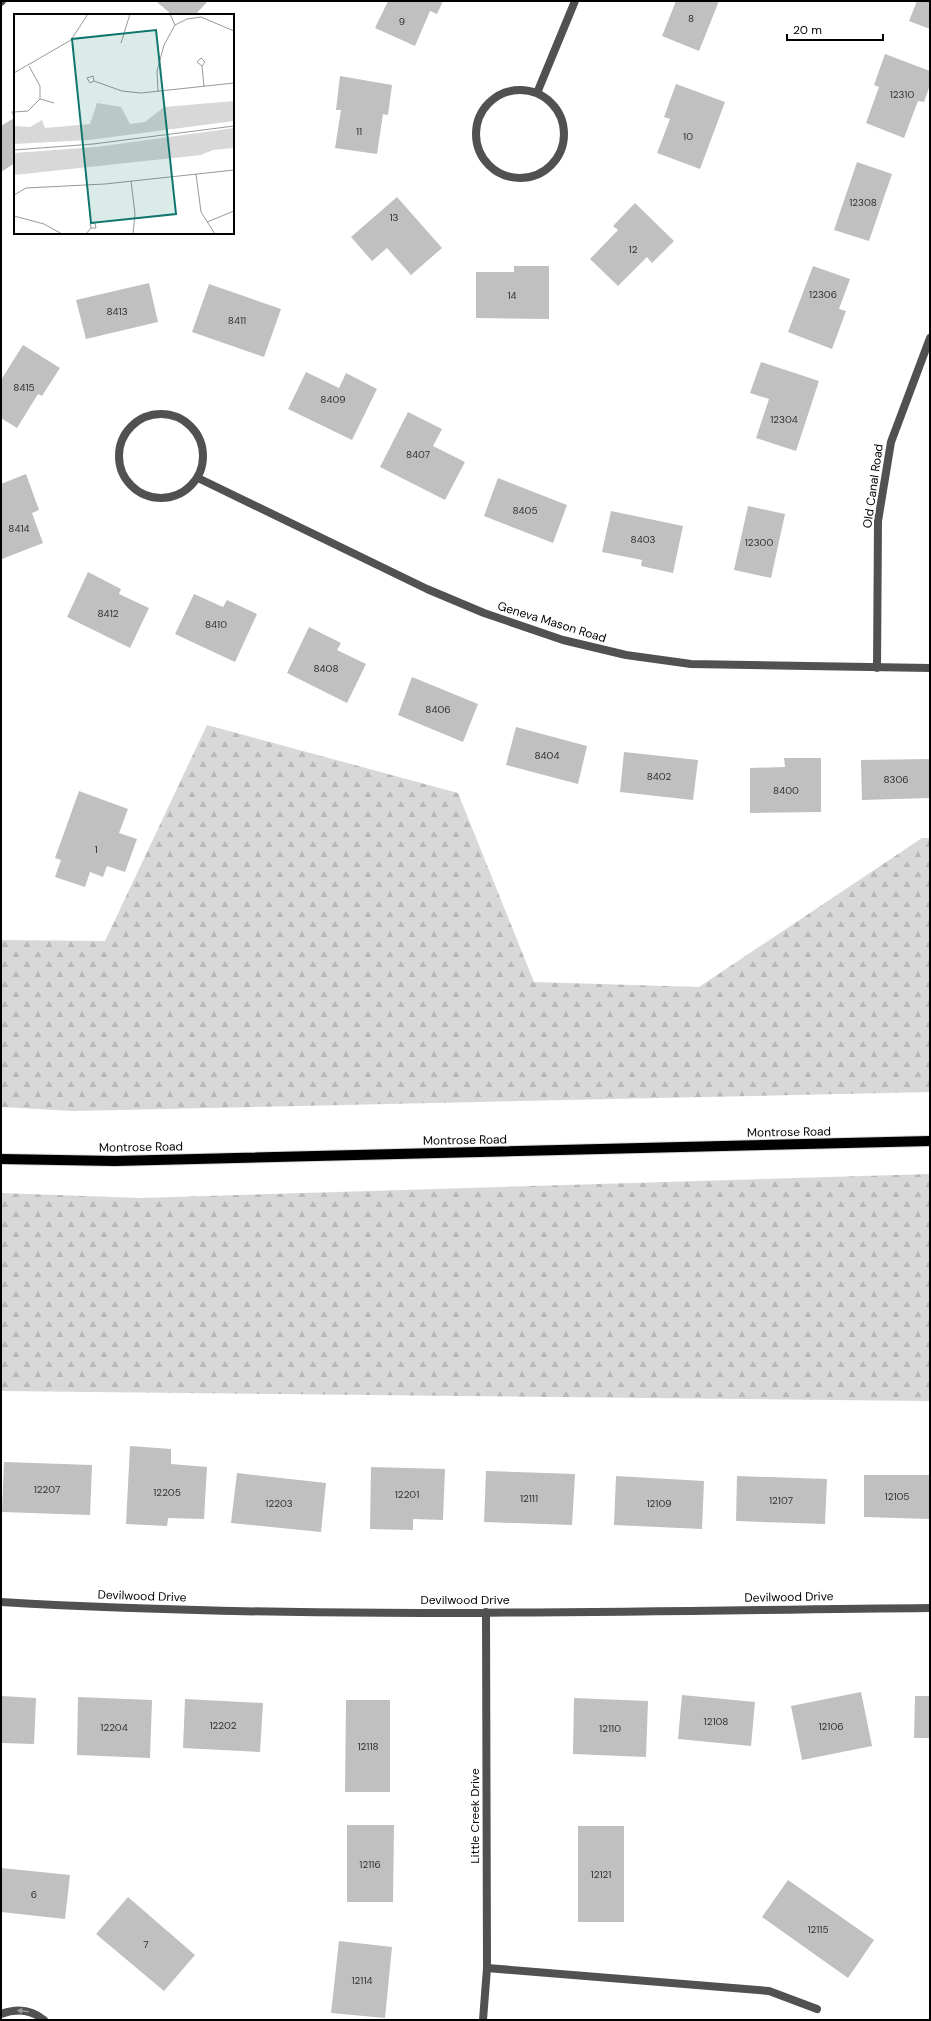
<svg xmlns="http://www.w3.org/2000/svg" width="931" height="2021" viewBox="0 0 931 2021" font-family="'DM Sans',sans-serif">
  <style>
    .forest { fill: url(#forest-firs) }
    .building { fill: #c0c0c0 }
    .lines { fill: none; stroke-linecap: round; stroke-linejoin: round }
    .primary-casing { stroke: #dbdbdb; stroke-width: 12 }
    .service { stroke: #515151; stroke-width: 8 }
    .minor { stroke: #515151; stroke-width: 8 }
    .primary { stroke: #000; stroke-width: 10 }
    .oneway { fill: #979797 }
    .labels { text-anchor: middle; dominant-baseline: central; stroke-width: 4; stroke-linejoin: round; paint-order: stroke }
    .number-label { font-size: 10px; fill: #303030 }
    .street-label { font-size: 12px; fill: #000; stroke: #fff }
    .inset-road { fill: none; stroke: #999; stroke-width: 1 }
    .view { fill: #0f766e; fill-opacity: 0.15; stroke: #0f766e; stroke-width: 2 }
    .inset-edge { fill: none; stroke: #000; stroke-width: 2 }
  </style>
  <defs>
    <pattern id="forest-firs" width="22" height="20" patternUnits="userSpaceOnUse"><rect width="22" height="20" fill="#d8d8d8"/><path d="M5 1l3.5 6h-7zM16 11l3.5 6h-7z" fill="#b8b8b8"/></pattern>
  </defs>
  <rect width="100%" height="100%" fill="#fff"/>
  <!-- forest -->
  <path class="forest" d="M207,725L458,793L534,982L699,987L922,838H930V1092L73,1111L1,1107V940L105,941Z
    M930,1174V1401L1,1391V1193L140,1198Z"/>
  <!-- building -->
  <path class="building" d="M156,1H208L195,15H172Z
    M388,1H443L437,14L430,11L415,46L375,28Z
    M676,1H719L699,51L662,36Z
    M917,1H930V29L909,21Z
    M885,54L930,71V85L924,102L918,101L904,138L866,123L879,87L874,85Z
    M340,76L392,85L388,115L383,114L377,154L335,148L341,110H336Z
    M676,84L725,102L700,169L657,153L670,119L664,117Z
    M15,109V163L1,172V126L14,118L11,112Z
    M857,162L892,174L869,241L834,230Z
    M397,197L442,248L411,275L387,248L372,261L351,237Z
    M635,203L674,241L652,263L647,257L618,286L590,259L618,230L613,226Z
    M514,266H549V319L476,318V272H514Z
    M813,266L850,279L839,309L846,311L832,349L788,332Z
    M149,283L158,322L86,339L76,300Z
    M209,284L281,309L264,357L192,332Z
    M23,345L60,368L42,396L38,394L17,428L1,418V380Z
    M761,362L819,381L796,451L756,438L769,399L750,393Z
    M306,372L339,388L346,373L377,389L352,440L288,409Z
    M408,412L442,429L433,446L465,462L445,500L380,467Z
    M26,474L39,510L32,513L43,543L2,559L1,484Z
    M498,478L567,505L553,543L484,516Z
    M748,506L785,514L771,578L734,570Z
    M611,511L683,526L673,573L641,566L642,560L602,552Z
    M88,572L121,589L119,594L149,608L130,648L67,617Z
    M194,594L223,607L227,600L257,614L235,662L175,634Z
    M309,627L341,643L337,650L366,664L347,703L287,673Z
    M412,677L478,704L463,742L398,715Z
    M516,727L587,746L578,784L506,765Z
    M624,752L698,760L693,800L620,792Z
    M784,758H821V812L750,813V768L785,767Z
    M930,759V798L862,800L861,760Z
    M79,791L128,809L119,833L137,839L125,872L107,866L103,877L90,872L85,887L55,877L61,860L55,858Z
    M130,1446L171,1449V1464L207,1467L204,1519L168,1518L167,1526L126,1524Z
    M4,1462L92,1465L90,1515L2,1512Z
    M371,1467L445,1469L443,1520L413,1519V1530L370,1529Z
    M486,1471L575,1474L572,1525L484,1522Z
    M237,1473L326,1483L321,1532L231,1523Z
    M864,1475H930V1519L864,1517Z
    M616,1476L704,1481L702,1529L614,1525Z
    M737,1476L827,1479L825,1524L736,1521Z
    M861,1692L872,1746L802,1760L791,1706Z
    M682,1695L755,1702L751,1746L678,1739Z
    M1,1696L36,1698L34,1744L1,1743Z
    M915,1696H930V1738H914Z
    M78,1697L152,1700L150,1758L77,1755Z
    M574,1698L648,1701L646,1757L573,1754Z
    M185,1699L263,1703L260,1752L183,1748Z
    M346,1700H390V1792H345Z
    M347,1825H394L393,1902H347Z
    M578,1826H624V1922H578Z
    M1,1868L70,1875L65,1919L1,1912Z
    M788,1880L874,1940L848,1978L762,1917Z
    M128,1897L195,1955L164,1991L96,1934Z
    M339,1941L392,1947L385,2018L331,2013Z"/>
  <g class="lines">
    <!-- primary casing -->
    <g class="primary-casing">
      <path id="primary" d="M1,1159L115,1161L930,1141"/>
    </g>
    <!-- service -->
    <path class="service" d="M487,1968L769,1991L817,2009"/>
    <!-- minor -->
    <path class="minor" d="M1,2L2,1
      M476 134a44 44 0 1 1 88 0a44 44 0 1 1-88 0Z
      M537,93L575,1
      M119 456a42 42 0 1 1 84 0a42 42 0 1 1-84 0Z
      M198,478L427,589L484,613L563,640L626,655L691,664L930,668
      M877,668L878,521L891,442L930,338
      M1,1602C310,1620 621,1611 930,1608
      M1,2014C17,2008 31,2009 44,2020
      M483,2020L487,1968L486,1612"/>
    <!-- primary -->
    <use href="#primary" class="primary"/>
  </g>
  <!-- one-way arrows -->
  <defs><path id="oneway-solid" d="M-6-.8H1V-3.2L6.5 0L1 3.2V.8H-6Z"/></defs>
  <use class="oneway" href="#oneway-solid" transform="translate(23 2011) rotate(-173)"/>
  <g class="labels">
    <!-- number labels -->
    <g class="number-label">
      <text x="691" y="18">8</text>
      <text x="402" y="21">9</text>
      <text x="902" y="94">12310</text>
      <text x="359" y="131">11</text>
      <text x="688" y="136">10</text>
      <text x="863" y="202">12308</text>
      <text x="394" y="217">13</text>
      <text x="633" y="249">12</text>
      <text x="823" y="294">12306</text>
      <text x="512" y="295">14</text>
      <text x="117" y="311">8413</text>
      <text x="237" y="320">8411</text>
      <text x="24" y="387">8415</text>
      <text x="333" y="399">8409</text>
      <text x="784" y="419">12304</text>
      <text x="418" y="454">8407</text>
      <text x="525" y="510">8405</text>
      <text x="19" y="528">8414</text>
      <text x="643" y="539">8403</text>
      <text x="759" y="542">12300</text>
      <text x="108" y="613">8412</text>
      <text x="216" y="624">8410</text>
      <text x="326" y="668">8408</text>
      <text x="438" y="709">8406</text>
      <text x="547" y="755">8404</text>
      <text x="659" y="776">8402</text>
      <text x="896" y="779">8306</text>
      <text x="786" y="790">8400</text>
      <text x="96" y="849">1</text>
      <text x="47" y="1489">12207</text>
      <text x="167" y="1492">12205</text>
      <text x="407" y="1494">12201</text>
      <text x="897" y="1496">12105</text>
      <text x="529" y="1498">12111</text>
      <text x="781" y="1500">12107</text>
      <text x="279" y="1503">12203</text>
      <text x="659" y="1503">12109</text>
      <text x="716" y="1721">12108</text>
      <text x="223" y="1725">12202</text>
      <text x="831" y="1726">12106</text>
      <text x="114" y="1727">12204</text>
      <text x="610" y="1728">12110</text>
      <text x="368" y="1746">12118</text>
      <text x="370" y="1864">12116</text>
      <text x="601" y="1874">12121</text>
      <text x="34" y="1894">6</text>
      <text x="818" y="1929">12115</text>
      <text x="146" y="1944">7</text>
      <text x="362" y="1980">12114</text>
    </g>
    <!-- street labels -->
    <g class="street-label">
      <text transform="translate(873 486) rotate(-82)">Old Canal Road</text>
      <text transform="translate(552 622) rotate(17)">Geneva Mason Road</text>
      <text transform="translate(789 1132) rotate(-1)">Montrose Road</text>
      <text transform="translate(465 1140) rotate(-1)">Montrose Road</text>
      <text transform="translate(141 1147) rotate(-1)">Montrose Road</text>
      <text transform="translate(142 1596) rotate(2)">Devilwood Drive</text>
      <text transform="translate(789 1597) rotate(-1)">Devilwood Drive</text>
      <text x="465" y="1600">Devilwood Drive</text>
      <text transform="translate(475 1816) rotate(-90)">Little Creek Drive</text>
    </g>
  </g>
  <!-- overview -->
  <g transform="translate(14 14)">
    <rect width="220" height="220" fill="#fff"/>
    <path d="M220,87V107L75,126L0,130V112L16,113L28,106L31,114L76,110L83,89L107,93L116,110L131,108L150,93ZM220,114V134L199,136L187,141L0,161V139L82,133Z" fill="#d8d8d8"/>
    <path class="inset-road" d="M3,0H23M156,0L161,11M107,29L116,0M188,52L183,48L187,44L191,48L188,52L190,73M0,59L57,26L74,0M80,67L79,62L73,64L76,69L80,67L108,77L127,79L220,69M144,78L143,57L150,31L161,11L173,5L187,3L220,17M26,85L40,89M0,98L14,97L26,85V72L15,52M0,136L79,130L220,112M182,160L187,198L201,220M117,167L121,200L119,220M0,181L12,174L91,170L220,156M0,202L30,210L48,220M193,208L220,197M72,220L77,214L76,210L81,209L82,214H77"/>
    <path class="view" d="M142,16L162,200L77,209L58,25Z"/>
    <rect width="220" height="220" class="inset-edge"/>
  </g>
  <!-- border -->
  <rect width="931" height="2021" fill="none" stroke="#000000" stroke-width="4"/>
  <!-- scale -->
  <path d="M787 34v6h96v-6" fill="none" stroke="#000000" stroke-width="2"/>
  <text x="793" y="34" font-size="12" fill="#000000" stroke="#ffffff" stroke-width="3" paint-order="stroke">20 m</text>
</svg>
